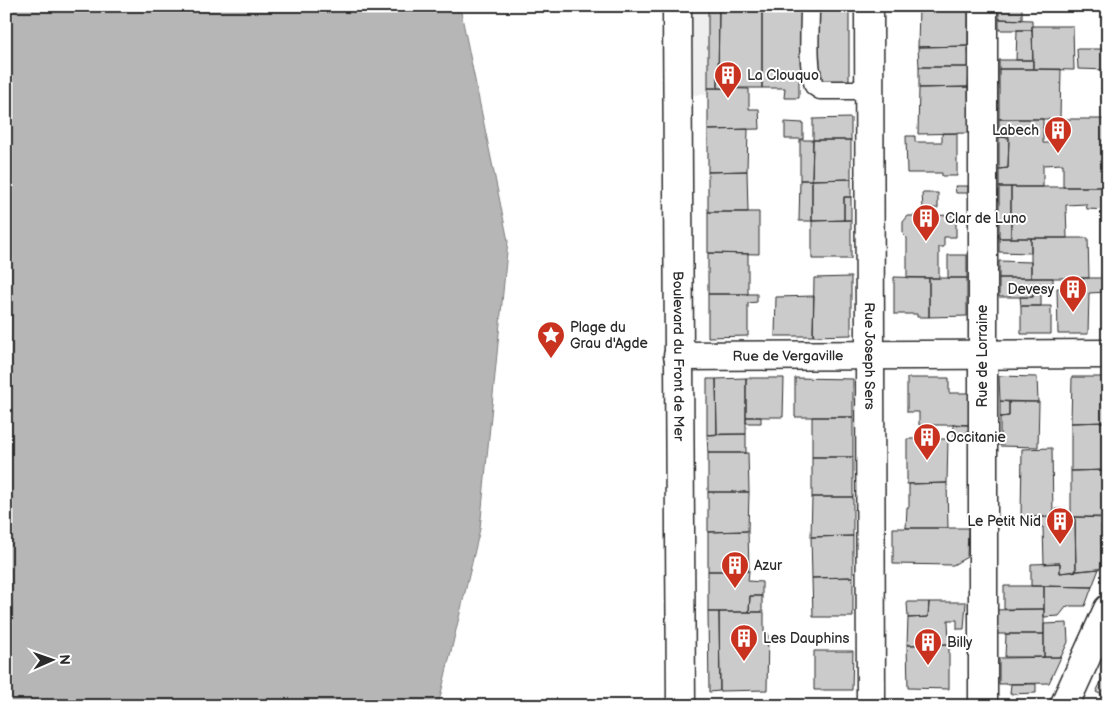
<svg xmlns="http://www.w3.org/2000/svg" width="1114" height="712" viewBox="0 0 1114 712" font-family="'Balsamiq Sans',sans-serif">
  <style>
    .built { fill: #efefef }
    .water { fill: #b6b6b6; stroke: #7e7e7e }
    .building { fill: #cbcbcb; stroke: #2b2b2b }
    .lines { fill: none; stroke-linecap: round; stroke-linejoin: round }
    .lane-casing { stroke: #2b2b2b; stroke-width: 21 }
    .street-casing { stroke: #2b2b2b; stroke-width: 31 }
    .lane { stroke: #fff; stroke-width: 18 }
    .street { stroke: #fff; stroke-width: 28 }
    .labels { text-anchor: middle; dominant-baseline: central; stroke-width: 4; stroke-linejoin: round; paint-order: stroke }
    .poi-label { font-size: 14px; fill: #2b2b2b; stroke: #fff; text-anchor: start }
    .street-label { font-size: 14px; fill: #2b2b2b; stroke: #fff }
  </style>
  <rect width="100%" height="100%" fill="#fff"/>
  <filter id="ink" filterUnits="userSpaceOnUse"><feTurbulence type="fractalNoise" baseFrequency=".02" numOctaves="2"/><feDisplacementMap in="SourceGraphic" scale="10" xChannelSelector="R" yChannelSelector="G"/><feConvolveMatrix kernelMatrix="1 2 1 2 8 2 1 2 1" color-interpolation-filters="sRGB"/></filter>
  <g filter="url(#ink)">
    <!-- built -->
    <path class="built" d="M685,6H739L738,94L686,95Z"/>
    <!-- water -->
    <path class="water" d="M6,6H448L461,12L508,241L480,529L438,706H6Z"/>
    <!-- building -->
    <path class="building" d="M708,6H719L718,88H708Z
      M719,6H780V8H762V88H718Z
      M780,6H849V81H799V98H784L785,88H762V8H780Z
      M892,6H968V46L918,47L919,8H892Z
      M999,6H1022V20L999,19Z
      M999,19L1032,20V30H999Z
      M1032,26H1073L1074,70L1033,69Z
      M1017,30H1032L1033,60H1016Z
      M968,46L969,67H919L918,47Z
      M1077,49H1108V70L1078,69Z
      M999,60H1033V69H999Z
      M919,67H969L968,87L919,88Z
      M999,69H1061L1060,119H999Z
      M968,87L969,133L918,134L919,88Z
      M708,88L749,89V109H759L760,129L708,130Z
      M851,118V140H813V119Z
      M999,119H1043V143H1062V119H1108V187H1063V164L1043,165V187H999V169L1008,168L1009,138L999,137Z
      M785,122L803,123V139H785Z
      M748,129L747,171L708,172V130Z
      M942,133H957V176H942V173H907L906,136H915V142H942Z
      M1009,136L1008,168L999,169V137Z
      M800,140H813L812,180H800Z
      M813,140H851V179L812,180Z
      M747,171L748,212H708V172Z
      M851,179V197H844V220L812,221V180Z
      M800,180H812V221H799Z
      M955,186H968V193H956Z
      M999,187H1011V238H999Z
      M1011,187H1108V210L1087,209L1086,204L1066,205L1067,238H1011Z
      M922,193H938V208L923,209Z
      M844,197H851V220H844Z
      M708,212H759V254L708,253Z
      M956,215V237H944V247H939V278H907V238L903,234V222L908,216Z
      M851,220V259H812V221Z
      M999,238H1031V253L999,252Z
      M1031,238H1088L1089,278H1031Z
      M708,253L748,254V294H708Z
      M948,255H967V278H948Z
      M999,261L1031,262V278H999Z
      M851,277V335L813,336L814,278Z
      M894,277L929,278V317H917V314H894Z
      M929,278H967V316L929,317Z
      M999,278H1053V290H1033V297H999Z
      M1075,278H1108V292L1089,293L1088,334H1058L1057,288L1075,289Z
      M1033,290L1041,291V306H1021L1020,297H1033Z
      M708,294H757V302L748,303V336L708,337Z
      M814,296L813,336H775L776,297Z
      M1021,306H1051V334H1021Z
      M999,376L1037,377L1038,402L1000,401Z
      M1072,377H1108V422L1071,423Z
      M746,378V434H717L716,379Z
      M746,378H784L783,417H746Z
      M795,378L853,379V417H795Z
      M907,378H949V393H970L969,425H919V412H907Z
      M707,379H716L717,434L707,435Z
      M1000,401L1009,402V416L1000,417Z
      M1009,402H1039L1038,447L1000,446V417L1009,416Z
      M746,417H761V423H746Z
      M812,417H853V457H812Z
      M1108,422V470L1071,471V423Z
      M953,424L969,425L970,440L954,439Z
      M746,434V453H708L707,435Z
      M907,439H948L947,483L907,484Z
      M1052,448L1053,517H1021L1022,449Z
      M708,453H748L749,492H708Z
      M812,457H853V497H812Z
      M1108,470V502H1103V517H1071V471Z
      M947,483L948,528H906L907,507H909V484Z
      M708,492H749L748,531L708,532Z
      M812,497H853V536L811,537Z
      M1103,502H1108V518L1103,517Z
      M1055,509H1063V517H1055Z
      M1031,517H1075L1076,571L1060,573V563L1044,564L1043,527H1032Z
      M1075,517L1108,518V526L1101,525L1102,566L1099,569L1076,571Z
      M893,528H968L967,557L953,565L893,564Z
      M748,531L749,571H708V532Z
      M853,536V577L812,578L811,537Z
      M1060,563V573L1099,569L1092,587L1031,586V564Z
      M708,571H749L748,581L762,582V596H750L749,612H708Z
      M853,577V617H813L812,578Z
      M1004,586H1044V609H1004Z
      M1044,586L1092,587L1085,606H1067L1059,616L1044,617Z
      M750,596H762V612H749Z
      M907,602H929L928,617L908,618Z
      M929,602H966L964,629H957V620H948L949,644L907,645L908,618L928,617Z
      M1044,609V634H992L991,610Z
      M708,612H719L720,691L709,692Z
      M719,612H764V632L768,633L767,690L720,691Z
      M1067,623L1068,642L1061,657H1044V624Z
      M1006,634H1044V657H1005Z
      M949,644V689L908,688L907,645Z
      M814,651H853L852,690H814Z
      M1061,657L1049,683L999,684V658Z
      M1108,668V698L1096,692Z
      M1011,684H1036V693L1010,694Z"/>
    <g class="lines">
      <!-- lane casing -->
      <g class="lane-casing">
        <path id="lane" d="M810,6C810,33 807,61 814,86L820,90H870"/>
      </g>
      <!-- street casing -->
      <g class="street-casing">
        <g id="street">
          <path id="s1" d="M677,6L681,706"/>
          <path id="s2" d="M869,6L871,706"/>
          <path d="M983,6V706"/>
          <path id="s3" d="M678,356L1108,354"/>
          <path d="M1064,706L1108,609"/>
        </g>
      </g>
      <!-- lane -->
      <use href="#lane" class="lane"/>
      <!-- street -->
      <use href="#street" class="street"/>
    </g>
  </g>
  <!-- icons -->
  <defs>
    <g id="building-pin" transform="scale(1.4375)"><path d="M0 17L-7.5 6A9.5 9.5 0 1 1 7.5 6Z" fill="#c8321e" stroke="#fff"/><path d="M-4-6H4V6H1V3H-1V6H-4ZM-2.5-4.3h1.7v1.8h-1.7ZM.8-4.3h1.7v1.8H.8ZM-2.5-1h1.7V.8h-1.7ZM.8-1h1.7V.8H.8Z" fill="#fff"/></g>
    <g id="sight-pin" transform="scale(1.4375)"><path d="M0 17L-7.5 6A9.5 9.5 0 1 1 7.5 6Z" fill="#c8321e" stroke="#fff"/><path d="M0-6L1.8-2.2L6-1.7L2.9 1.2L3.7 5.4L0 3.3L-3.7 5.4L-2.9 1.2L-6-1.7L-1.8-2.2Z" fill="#fff"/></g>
  </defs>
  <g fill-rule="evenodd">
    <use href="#building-pin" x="728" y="75"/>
    <use href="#building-pin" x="1058" y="130"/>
    <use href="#building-pin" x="926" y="218"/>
    <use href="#building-pin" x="1073" y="289"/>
    <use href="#sight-pin" x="551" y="335"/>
    <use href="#building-pin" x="927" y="437"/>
    <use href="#building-pin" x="1060" y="521"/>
    <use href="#building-pin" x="735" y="565"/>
    <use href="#building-pin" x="744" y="638"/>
    <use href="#building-pin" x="928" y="642"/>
  </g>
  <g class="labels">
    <!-- poi labels -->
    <g class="poi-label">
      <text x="747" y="75">La Clouquo</text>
      <text x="1039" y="130" text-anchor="end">Labech</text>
      <text x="945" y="218">Clar de Luno</text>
      <text x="1054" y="289" text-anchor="end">Devesy</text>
      <text x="570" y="327">Plage du<tspan x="570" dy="16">Grau d'Agde</tspan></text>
      <text x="946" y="437">Occitanie</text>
      <text x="1041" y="521" text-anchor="end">Le Petit Nid</text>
      <text x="754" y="565">Azur</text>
      <text x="763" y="638">Les Dauphins</text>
      <text x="947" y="642">Billy</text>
    </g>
    <!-- street labels -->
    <g class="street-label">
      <text stroke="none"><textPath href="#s1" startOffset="350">Boulevard du Front de Mer</textPath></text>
      <text stroke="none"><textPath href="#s3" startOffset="110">Rue de Vergaville</textPath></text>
      <text stroke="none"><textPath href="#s2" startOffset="350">Rue Joseph Sers</textPath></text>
      <text transform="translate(982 356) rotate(-90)">Rue de Lorraine</text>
    </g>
  </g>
  <!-- margin -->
  <rect width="1114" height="712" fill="none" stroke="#fff" stroke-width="25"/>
  <rect x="12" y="12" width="1089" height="687" fill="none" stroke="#2b2b2b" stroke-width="2" filter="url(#ink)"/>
  <!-- north arrow -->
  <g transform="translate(52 660) rotate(88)" stroke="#ffffff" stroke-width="4" paint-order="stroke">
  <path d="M0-4L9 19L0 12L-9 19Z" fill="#2b2b2b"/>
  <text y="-8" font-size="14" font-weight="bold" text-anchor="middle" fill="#2b2b2b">N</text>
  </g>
</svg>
